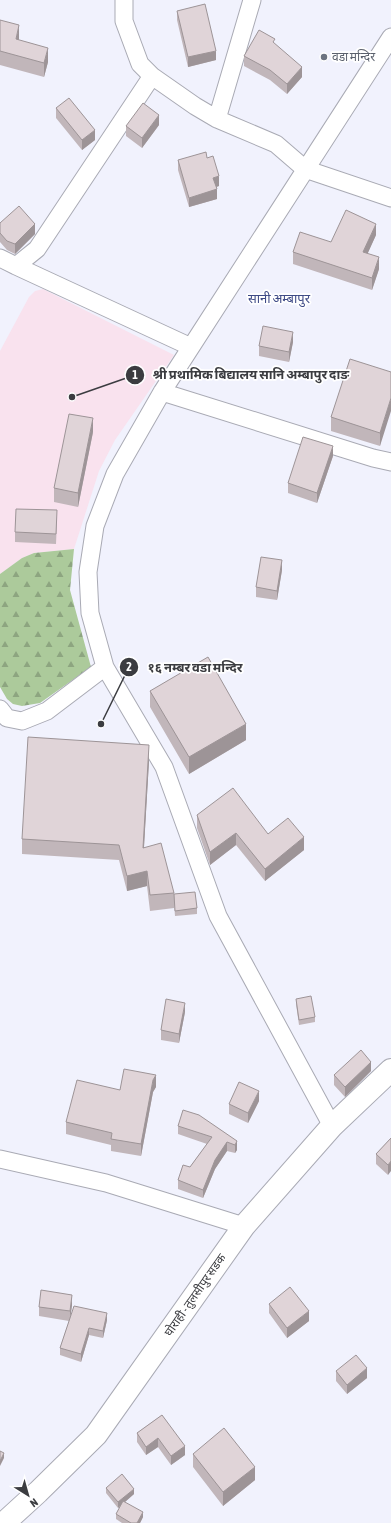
<svg xmlns="http://www.w3.org/2000/svg" width="391" height="1523" viewBox="0 0 391 1523" font-family="'Asap Condensed','Noto Sans Devanagari',sans-serif">
  <style>
    .education { fill: #f9e2ee }
    .forest { fill: url(#forest-firs) }
    .lines { fill: none; stroke-linecap: round; stroke-linejoin: round }
    .minor-casing { stroke: #a9aab4; stroke-width: 19 }
    .primary-casing { stroke: #a9aab4; stroke-width: 24 }
    .minor { stroke: #fff; stroke-width: 17 }
    .primary { stroke: #fff; stroke-width: 22 }
    .wall { fill: #c1b6ba }
    .shaded-wall { fill: #9d9497 }
    .building { fill: #e0d4d8; stroke: #9d9497 }
    .worship-dot { fill: #6b7280; stroke: #fff; stroke-width: 1.5 }
    .labels { text-anchor: middle; dominant-baseline: central; stroke-width: 3.5; stroke-linejoin: round; paint-order: stroke }
    .worship-label { font-size: 12px; fill: #5b616d; stroke: #fff; text-anchor: start }
    .street-label { font-size: 12px; fill: #3b3c40; stroke: #fff }
    .neighbourhood-label { font-size: 13px; fill: #3e4a86; stroke: #fff }
    .leader { fill: none; stroke: #3b3c40; stroke-width: 1.5 }
    .callout-dot { fill: #3b3c40; stroke: #fff; stroke-width: 1.5 }
    .mark-label { font-size: 12px; text-anchor: middle; font-weight: bold; fill: #fff }
    .callout-label { font-size: 13px; text-anchor: middle; font-weight: bold; fill: #3b3c40; stroke: #fff; stroke-width: 3.5; stroke-linejoin: round; paint-order: stroke }
  </style>
  <defs>
    <pattern id="forest-firs" width="22" height="20" patternUnits="userSpaceOnUse"><rect width="22" height="20" fill="#acca9b"/><path d="M5 1l3.5 6h-7zM16 11l3.5 6h-7z" fill="#8da580"/></pattern>
  </defs>
  <rect width="100%" height="100%" fill="#f1f2fd"/>
  <!-- education -->
  <path class="education" d="M43,289L174,355L115,440L99,471L74,549L34,553L22,558L0,574V351L29,297L35,291Z"/>
  <!-- forest -->
  <path class="forest" d="M74,549L70,590L91,667L40,703L22,706L13,704L7,699L0,687V574L22,558L34,553Z"/>
  <g class="lines">
    <!-- minor casing -->
    <g class="minor-casing">
      <path id="minor" d="M124,0V21L140,64L152,76L195,106L217,119L276,144L305,169L391,198
        M217,119L252,0
        M0,258L16,266L37,249L152,76
        M16,266L191,347
        M162,392L373,458L391,462
        M0,709L7,718L22,721L47,711L105,667
        M332,1126L218,916L164,767L105,667L90,613L88,572L95,526L115,474L162,392L391,37
        M0,1159L106,1183L244,1226"/>
    </g>
    <!-- primary casing -->
    <g class="primary-casing">
      <path id="primary" d="M4,1523L38,1492L96,1435L244,1226L332,1126L391,1070"/>
    </g>
    <!-- minor -->
    <use href="#minor" class="minor"/>
    <!-- primary -->
    <use href="#primary" class="primary"/>
  </g>
  <!-- wall -->
  <path class="wall" d="M177,11L216,60L188,67L177,20Z
    M0,20L19,39L18,40L48,62L44,77L0,65Z
    M275,44L302,77L287,94L270,80L244,66V56Z
    M56,108L95,140L82,150L56,118Z
    M159,125L142,148L126,136V126Z
    M207,158L219,186L216,187L217,199L189,207L178,170V160Z
    M0,223L35,234L15,254L7,250L0,242Z
    M376,235L367,254L379,269L372,290L293,264V252L331,242Z
    M293,342L289,362L259,356V346Z
    M391,372L380,446L331,431V417Z
    M93,432L78,507L54,502V488Z
    M333,456L317,503L288,493V483Z
    M57,520L56,544L15,542V532Z
    M282,570L277,600L256,597V587Z
    M150,691L246,740L189,774L150,707Z
    M149,761L144,848L174,893V894L197,908V914L175,916L174,903V908L150,911L147,886L127,891L119,860L22,854V839Z
    M197,815L268,834L304,850L265,881L236,845L210,865L197,828Z
    M296,999L315,1017V1022L299,1025L296,1004Z
    M185,1012L179,1043L161,1040V1030Z
    M371,1071L345,1097L334,1085V1075Z
    M156,1087L153,1092L141,1156L111,1151V1145L66,1134V1122L120,1090Z
    M259,1101L248,1123L229,1114V1104Z
    M178,1126L237,1141V1150L235,1153L227,1151L215,1169L203,1198L178,1189V1180L190,1167L207,1144L178,1134Z
    M391,1138L388,1175L376,1164V1154Z
    M269,1304L309,1321L287,1338L269,1313Z
    M72,1305L70,1317L107,1320L103,1338L89,1335L81,1362L60,1355V1348L69,1321L39,1316V1307Z
    M336,1371L367,1378L347,1394L336,1381Z
    M162,1415L185,1455L171,1465L158,1447L146,1455L137,1442V1433Z
    M193,1454L255,1480L223,1506L193,1467Z
    M106,1488L134,1494L125,1502L143,1517L140,1523H122L116,1519V1514L121,1505L118,1508L106,1493Z"/>
  <!-- shaded-wall -->
  <path class="shaded-wall" d="M19,25V39L16,53V39Z
    M48,48V62L44,77V63Z
    M216,51V60L188,67V57Z
    M302,67V77L287,94V84Z
    M159,115V125L142,148V138Z
    M95,130V140L82,150V140Z
    M219,176V186L213,188V178Z
    M217,189V199L189,207V198Z
    M35,224V234L15,254V244Z
    M376,224V235L363,264V252Z
    M379,257V269L372,290V278Z
    M293,332V342L289,362V352Z
    M391,398V411L380,446V433Z
    M93,418V432L78,507V493Z
    M333,446V456L317,503V493Z
    M282,560V570L277,600V591Z
    M246,724V740L189,774V757Z
    M149,745V761L143,863V848Z
    M236,833V845L210,865V852Z
    M304,837V850L265,881V869Z
    M147,871V886L127,891V876Z
    M185,1003V1012L179,1043V1034Z
    M371,1062V1071L345,1097V1087Z
    M156,1075V1087L153,1092L141,1156V1144L153,1080Z
    M259,1091V1101L248,1123V1113Z
    M237,1141V1150L235,1153V1145Z
    M227,1142V1151L215,1169L203,1198V1190L215,1160Z
    M391,1161V1171L388,1175V1165Z
    M72,1295V1305L70,1321V1311Z
    M309,1311V1321L287,1338V1328Z
    M107,1313V1320L103,1338V1331Z
    M89,1328V1335L81,1362V1354Z
    M367,1368V1378L347,1394V1385Z
    M158,1438V1447L146,1455V1447Z
    M185,1446V1455L171,1465V1456Z
    M4,1453V1458L0,1466V1461Z
    M255,1467V1480L223,1506V1492Z
    M134,1489V1494L118,1508V1502Z
    M143,1512V1517L140,1523H137Z"/>
  <!-- building -->
  <path class="building" d="M205,4L216,51L188,57L177,11Z
    M0,20L19,25L16,39L48,48L44,63L0,51Z
    M259,30L275,39L273,42L302,67L287,84L270,70L244,56Z
    M69,98L95,130L82,140L56,108Z
    M143,103L159,115L142,138L126,126Z
    M206,152L207,158L213,156L219,176L213,178L217,189L189,198L178,160Z
    M19,206L35,224L15,244L7,241L0,233V223Z
    M346,210L376,224L363,252L379,257L372,278L293,252L300,232L331,242Z
    M263,326L293,332L289,352L259,346Z
    M350,359L391,372V398L380,433L331,417Z
    M69,414L93,418L78,493L54,488Z
    M303,437L333,446L317,493L288,483Z
    M16,509L57,510L56,534L15,532Z
    M261,557L282,560L277,591L256,587Z
    M208,657L246,724L189,757L150,691Z
    M28,737L149,745L143,848L161,843L174,893L150,895L147,871L127,876L119,845L22,839Z
    M233,788L268,834L288,818L304,837L265,869L236,833L210,852L197,815Z
    M195,892L197,908L175,911L174,894Z
    M311,996L315,1017L299,1020L296,999Z
    M166,999L185,1003L179,1034L161,1030Z
    M361,1050L371,1062L345,1087L334,1075Z
    M124,1069L156,1075L153,1080L141,1144L111,1139L112,1133L66,1122L77,1080L120,1090Z
    M239,1082L259,1091L248,1113L229,1104Z
    M183,1110L199,1115L237,1141L235,1145L227,1142L215,1160L203,1190L178,1180L183,1165L190,1167L212,1137L178,1126Z
    M391,1138V1161L388,1165L376,1154Z
    M290,1287L309,1311L287,1328L269,1304Z
    M41,1290L72,1295L70,1311L39,1307Z
    M74,1306L107,1313L103,1331L89,1328L81,1354L60,1348Z
    M356,1355L367,1368L347,1385L336,1371Z
    M162,1415L185,1446L171,1456L158,1438L146,1447L137,1433Z
    M224,1428L255,1467L223,1492L193,1454Z
    M0,1451L4,1453L0,1461Z
    M122,1474L134,1489L118,1502L106,1488Z
    M123,1501L143,1512L137,1523H131L116,1514Z"/>
  <!-- markers -->
  <circle class="worship-dot" cx="324" cy="57" r="4"/>
  <g class="labels">
    <!-- worship labels -->
    <g class="worship-label">
      <text x="332" y="57">वडा मन्दिर</text>
    </g>
    <!-- street labels -->
    <g class="street-label">
      <text transform="translate(195 1295) rotate(-55)">घोराही - तुलसीपुर सडक</text>
    </g>
    <!-- neighbourhood labels -->
    <g class="neighbourhood-label">
      <text x="279" y="298">सानी अम्बापुर</text>
    </g>
  </g>
  <!-- callouts -->
  <path class="leader" d="M72 397L135 375M101 724L129 667"/>
  <g class="callout-dot">
    <circle cx="72" cy="397" r="4"/>
    <circle cx="101" cy="724" r="4"/>
    <circle cx="135" cy="375" r="10"/>
    <circle cx="129" cy="667" r="10"/>
  </g>
  <g class="mark-label">
    <text x="135" y="379">1</text>
    <text x="129" y="671">2</text>
  </g>
  <g class="callout-label">
    <text x="251" y="379">श्री प्रथामिक बिद्यालय सानि अम्बापुर दाङ</text>
    <text x="195" y="672">१६ नम्बर वडा मन्दिर</text>
  </g>
  <!-- north arrow -->
  <g transform="translate(28 1495) rotate(143)" stroke="#ffffff" stroke-width="3" paint-order="stroke">
  <path d="M0-3L7 15L0 10L-7 15Z" fill="#3b3c40"/>
  <text y="-6" font-size="11" font-weight="bold" text-anchor="middle" fill="#3b3c40">N</text>
  </g>
</svg>
